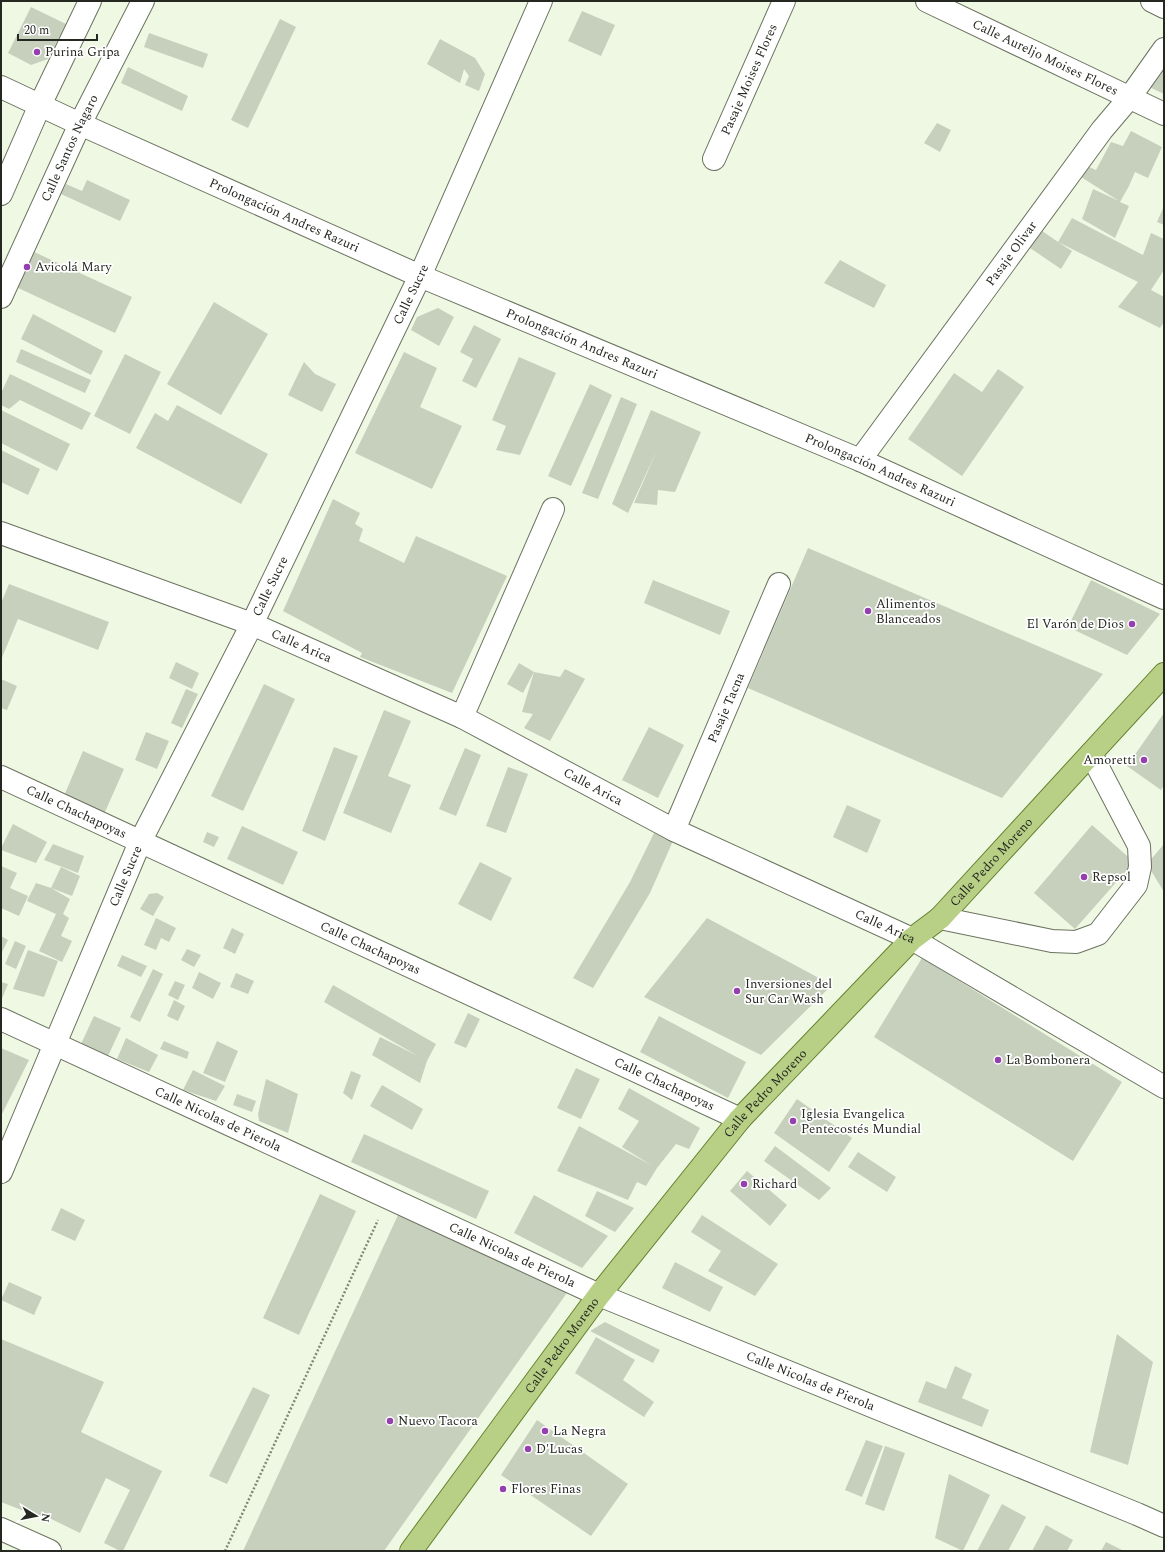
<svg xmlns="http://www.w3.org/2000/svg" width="1165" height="1552" viewBox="0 0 1165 1552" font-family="Spectral,serif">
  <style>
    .building { fill: #c7d0bc }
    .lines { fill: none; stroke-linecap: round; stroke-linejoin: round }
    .minor-casing { stroke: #6b7360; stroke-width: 24 }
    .major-casing { stroke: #65812f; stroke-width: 24 }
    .path { stroke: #818779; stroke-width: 2.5; stroke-dasharray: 2 2; stroke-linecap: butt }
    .minor { stroke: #fff; stroke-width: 22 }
    .major { stroke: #b8d086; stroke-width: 22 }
    .poi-dot { fill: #9440ae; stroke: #fff; stroke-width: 1.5 }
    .labels { text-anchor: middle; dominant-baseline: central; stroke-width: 3.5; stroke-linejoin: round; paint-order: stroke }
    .poi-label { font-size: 13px; fill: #252821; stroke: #fff; text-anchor: start }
    .street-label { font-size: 13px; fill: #252821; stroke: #fff }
  </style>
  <rect width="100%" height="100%" fill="#eff8e3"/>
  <!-- building -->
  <path class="building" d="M31,7L66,24L48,59L31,65L8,53Z
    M582,11L615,25L601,56L568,41Z
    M280,19L296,27L248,128L231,120Z
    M149,33L208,54L203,68L144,47Z
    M440,39L475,58L485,74L479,91L465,85L469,76L464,69L460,83L427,64Z
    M1164,55V94L1145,85Z
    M128,67L188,96L182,111L121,83Z
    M937,123L951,130L940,152L924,143Z
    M1131,131L1162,147L1148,178L1135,172L1129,186L1120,202L1129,206L1115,238L1082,219L1093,189L1119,201L1081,177L1089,167L1096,170L1111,142L1123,146Z
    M87,180L130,200L120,221L61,194L66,184L82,191Z
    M1164,206V225L1157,222Z
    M1072,218L1143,255L1151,233L1164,239V270L1151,290L1164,297V322L1160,328L1118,307L1138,282L1058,242L1072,251L1061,269L1030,248L1038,228L1058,242Z
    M32,251L132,297L115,333L16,287Z
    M840,260L886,285L874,308L824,283Z
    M214,302L268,334L221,415L167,384Z
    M438,308L454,317L439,346L411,330L417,317Z
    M33,314L103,351L91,375L21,339Z
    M474,325L501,339L476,388L462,381L473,359L460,352Z
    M21,349L91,380L85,393L16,362Z
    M404,352L437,368L420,407L462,426L432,489L355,453Z
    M125,354L161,372L130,434L94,416Z
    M519,357L556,373L520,455L496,450L506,426L492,420Z
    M304,362L315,374L336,384L322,412L288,395Z
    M998,369L1024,387L962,476L908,439L954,373L982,392Z
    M10,374L91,413L82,430L20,400L9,409L1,405V393Z
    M590,384L612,395L571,486L548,476Z
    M621,397L637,404L598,499L582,493Z
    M177,405L268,454L241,504L136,448L155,413L168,421Z
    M1,410L70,444L57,471L1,443Z
    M651,410L701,432L675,492L658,490L657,505L634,503L657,450L628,513L612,504Z
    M1,450L40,469L28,495L1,482Z
    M333,499L360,513L355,524L363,529L359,541L404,563L416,536L507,576L452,693L360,657L362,653L283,611Z
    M808,548L1103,674L1002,798L748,688Z
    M653,580L730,611L720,635L644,603Z
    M1091,580L1160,614L1127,655L1068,627Z
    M9,584L109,622L98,650L18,619L1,660V603Z
    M176,662L199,673L192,689L169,678Z
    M519,663L534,672L523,693L507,684Z
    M565,669L585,679L550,741L524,728L533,714L522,712L534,672L560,677Z
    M1,679L17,686L7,710L1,708Z
    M264,684L295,699L243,811L211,796Z
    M186,689L198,694L182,728L171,723Z
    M384,710L411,721L388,776L411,785L391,833L343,813Z
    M1164,713V785L1161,790L1127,766Z
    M649,727L684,745L658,798L622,780Z
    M146,732L169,741L157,769L135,760Z
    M334,747L358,756L325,841L302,831Z
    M465,748L481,755L456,816L439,809Z
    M83,751L124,769L101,821L61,803Z
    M508,767L528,774L506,833L486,826Z
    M847,805L881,820L867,853L833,837Z
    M13,824L47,842L36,863L1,850V848Z
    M1092,825L1134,862L1075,929L1034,893Z
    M242,826L298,852L283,885L227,859Z
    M207,832L219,837L214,847L203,842Z
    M654,833L673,841L650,893L593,988L573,978L630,882Z
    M53,844L84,856L78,873L44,860Z
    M1164,844V892L1147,864Z
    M480,862L512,878L491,921L458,904Z
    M1,866L17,873L10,888L28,896L19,916L1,908Z
    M61,867L80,876L72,896L51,888Z
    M36,883L51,888L70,899L63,914L69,918L61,936L72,941L62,962L39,951L56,914L27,901Z
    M157,893L164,897L153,916L140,909L149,894Z
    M156,918L176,928L169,942L161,938L156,950L144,945Z
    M707,918L832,985L761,1055L644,997Z
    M232,928L244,934L235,954L223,948Z
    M1,936L8,940L1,954Z
    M15,941L26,946L16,969L5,964Z
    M187,949L201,955L194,967L181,960Z
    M28,950L58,961L44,997L13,989Z
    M122,955L147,966L141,977L117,966Z
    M922,958L1122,1082L1073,1161L874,1037Z
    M153,969L163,974L140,1022L130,1017Z
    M199,972L221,983L213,999L192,988Z
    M236,973L254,981L248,994L230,987Z
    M175,981L185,985L178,1000L168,995Z
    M1,982L8,984L1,1001Z
    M333,985L436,1044L427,1061L420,1083L372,1055L380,1037L418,1056L324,1002Z
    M174,1000L185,1006L178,1021L167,1016Z
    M468,1013L480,1019L466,1048L454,1043Z
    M94,1016L121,1028L108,1056L81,1044Z
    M659,1016L746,1062L728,1098L640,1052Z
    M126,1038L158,1055L149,1072L117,1059Z
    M164,1041L189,1052L187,1059L160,1049Z
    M217,1041L238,1051L225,1082L203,1073Z
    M1,1048L29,1060L1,1116Z
    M576,1068L600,1079L581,1119L557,1108Z
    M193,1070L225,1086L216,1101L183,1090Z
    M351,1071L361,1075L352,1100L343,1093Z
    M266,1079L298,1094L288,1133L259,1121L258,1114Z
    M382,1085L423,1109L412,1130L370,1106Z
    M629,1088L700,1128L689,1149L676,1144L657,1168L646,1186L637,1182L628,1200L557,1171L579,1126L651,1165L622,1147L639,1121L618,1109Z
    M237,1094L256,1101L252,1112L233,1105Z
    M797,1099L852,1138L829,1172L774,1133Z
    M364,1134L489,1191L476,1219L351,1162Z
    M775,1146L831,1188L819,1200L764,1161Z
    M858,1152L896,1177L887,1192L848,1167Z
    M747,1171L787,1205L770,1226L730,1191Z
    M597,1191L634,1208L615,1232L585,1216Z
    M320,1194L356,1211L299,1335L263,1318Z
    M534,1195L608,1236L582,1268L514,1233Z
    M61,1208L85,1220L75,1241L51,1230Z
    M398,1215L569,1290L384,1551H243Z
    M702,1215L778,1264L755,1296L708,1271L721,1251L691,1232Z
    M675,1262L723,1287L710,1312L662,1288Z
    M9,1282L42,1297L34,1315L1,1300Z
    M605,1322L660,1350L653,1363L590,1331Z
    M1117,1334L1153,1362L1128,1465L1090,1452Z
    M596,1337L635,1360L623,1380L654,1402L644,1417L575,1373Z
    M1,1339L104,1382L81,1432L162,1471L123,1551H120L104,1543L130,1490L106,1478L80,1533L41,1514L42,1518L1,1502Z
    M955,1366L972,1374L962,1398L989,1410L982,1427L918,1402L926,1381L946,1389Z
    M253,1387L270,1395L227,1484L209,1476Z
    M537,1420L628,1484L591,1536L501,1475Z
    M866,1440L883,1446L862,1497L845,1490Z
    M885,1446L905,1453L884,1511L865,1504Z
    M949,1474L990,1495L963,1551L935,1538Z
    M1002,1504L1026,1517L1008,1551H977Z
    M1046,1525L1073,1540L1067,1551H1032Z
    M1106,1542L1124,1551H1101Z"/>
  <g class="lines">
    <!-- minor casing -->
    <g class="minor-casing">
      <g id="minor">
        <path id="s1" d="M927,1L1164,114"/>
        <path d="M1152,1L1164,7"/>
        <path id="s2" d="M1,87L80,124L420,276L860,460L1164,598"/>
        <path id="s3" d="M714,159L784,1"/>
        <path d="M1,194L40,105L90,1"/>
        <path id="s4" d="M1,297L80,124L143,1"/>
        <path id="s5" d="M860,460L1102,130L1130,97L1164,49"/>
        <path id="s6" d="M1,533L252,624L462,717L674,830L912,939L1164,1087"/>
        <path d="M462,717L553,509"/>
        <path id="s7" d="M1,777L740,1119"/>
        <path id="s8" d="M674,830L779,584"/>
        <path d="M940,918L1052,941L1076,942L1098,934L1136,885L1140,867L1139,846L1091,754"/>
        <path id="s9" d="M1,1019L599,1295L1137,1514L1164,1526"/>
        <path id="s10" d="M1,1172L140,842L252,624L420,276L541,1"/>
        <path d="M1,1529L50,1551"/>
      </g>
    </g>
    <!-- major casing -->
    <g class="major-casing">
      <g id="major">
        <path id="s11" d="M411,1551L599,1295L740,1119L912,939L940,918L1164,674"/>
      </g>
    </g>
    <!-- path -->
    <path class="path" d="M225,1551L378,1220"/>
    <!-- minor -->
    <use href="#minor" class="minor"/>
    <!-- major -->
    <use href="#major" class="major"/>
  </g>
  <!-- markers -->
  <g class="poi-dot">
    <circle cx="37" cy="52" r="4"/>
    <circle cx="27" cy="267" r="4"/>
    <circle cx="868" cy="611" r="4"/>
    <circle cx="1132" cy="624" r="4"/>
    <circle cx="1144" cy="760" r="4"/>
    <circle cx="1084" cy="877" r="4"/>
    <circle cx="737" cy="991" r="4"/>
    <circle cx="998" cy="1060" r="4"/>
    <circle cx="793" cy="1121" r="4"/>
    <circle cx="744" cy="1184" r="4"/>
    <circle cx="390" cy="1421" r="4"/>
    <circle cx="545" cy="1431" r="4"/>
    <circle cx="528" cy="1449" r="4"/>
    <circle cx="503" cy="1489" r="4"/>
  </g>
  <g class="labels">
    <!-- poi labels -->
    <g class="poi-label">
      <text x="45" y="52">Purina Gripa</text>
      <text x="35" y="267">Avicolá Mary</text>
      <text x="876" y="604">Alimentos<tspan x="876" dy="15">Blanceados</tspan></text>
      <text x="1124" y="624" text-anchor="end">El Varón de Dios</text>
      <text x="1136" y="760" text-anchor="end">Amoretti</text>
      <text x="1092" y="877">Repsol</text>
      <text x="745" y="984">Inversiones del<tspan x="745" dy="15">Sur Car Wash</tspan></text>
      <text x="1006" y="1060">La Bombonera</text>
      <text x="801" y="1114">Iglesia Evangelica<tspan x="801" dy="15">Pentecostés Mundial</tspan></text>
      <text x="752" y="1184">Richard</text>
      <text x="398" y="1421">Nuevo Tacora</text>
      <text x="553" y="1431">La Negra</text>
      <text x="536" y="1449">D'Lucas</text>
      <text x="511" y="1489">Flores Finas</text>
    </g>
    <!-- street labels -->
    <g class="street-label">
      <text stroke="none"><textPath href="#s1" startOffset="131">Calle Aureljo Moises Flores</textPath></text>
      <text stroke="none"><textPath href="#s3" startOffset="87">Pasaje Moises Flores</textPath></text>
      <text stroke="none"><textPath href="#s4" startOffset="164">Calle Santos Nagaro</textPath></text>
      <text stroke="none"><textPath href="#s2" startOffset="311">Prolongación Andres Razuri</textPath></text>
      <text stroke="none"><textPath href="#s5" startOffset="256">Pasaje Olivar</textPath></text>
      <text stroke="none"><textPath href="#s10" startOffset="969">Calle Sucre</textPath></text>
      <text stroke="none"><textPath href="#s2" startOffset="635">Prolongación Andres Razuri</textPath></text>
      <text stroke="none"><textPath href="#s2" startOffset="959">Prolongación Andres Razuri</textPath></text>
      <text stroke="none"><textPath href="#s10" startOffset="645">Calle Sucre</textPath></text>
      <text stroke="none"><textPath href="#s6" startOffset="321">Calle Arica</textPath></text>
      <text stroke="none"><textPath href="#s8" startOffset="133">Pasaje Tacna</textPath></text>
      <text stroke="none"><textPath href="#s6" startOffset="645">Calle Arica</textPath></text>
      <text stroke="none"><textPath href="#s7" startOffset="83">Calle Chachapoyas</textPath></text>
      <text stroke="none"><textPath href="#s11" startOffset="903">Calle Pedro Moreno</textPath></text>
      <text stroke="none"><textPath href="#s10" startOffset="321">Calle Sucre</textPath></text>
      <text stroke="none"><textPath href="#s6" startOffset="969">Calle Arica</textPath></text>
      <text stroke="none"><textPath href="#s7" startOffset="407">Calle Chachapoyas</textPath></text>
      <text stroke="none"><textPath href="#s7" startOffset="731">Calle Chachapoyas</textPath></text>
      <text stroke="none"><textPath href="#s11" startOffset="579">Calle Pedro Moreno</textPath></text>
      <text stroke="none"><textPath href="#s9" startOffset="239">Calle Nicolas de Pierola</textPath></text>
      <text stroke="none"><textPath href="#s9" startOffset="563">Calle Nicolas de Pierola</textPath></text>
      <text stroke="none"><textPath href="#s11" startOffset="255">Calle Pedro Moreno</textPath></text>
      <text stroke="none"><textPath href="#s9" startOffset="887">Calle Nicolas de Pierola</textPath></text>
    </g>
  </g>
  <!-- border -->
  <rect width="1165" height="1552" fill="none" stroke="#252821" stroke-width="4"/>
  <!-- north arrow -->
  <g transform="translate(36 1516) rotate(100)" stroke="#ffffff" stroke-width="3" paint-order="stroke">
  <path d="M0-3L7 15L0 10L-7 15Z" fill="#252821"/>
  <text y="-6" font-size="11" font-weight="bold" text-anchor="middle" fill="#252821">N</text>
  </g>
  <!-- scale -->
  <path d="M18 34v6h79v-6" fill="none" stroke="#252821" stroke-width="2"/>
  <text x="24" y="34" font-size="12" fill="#252821" stroke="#ffffff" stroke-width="3" paint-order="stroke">20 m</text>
</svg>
